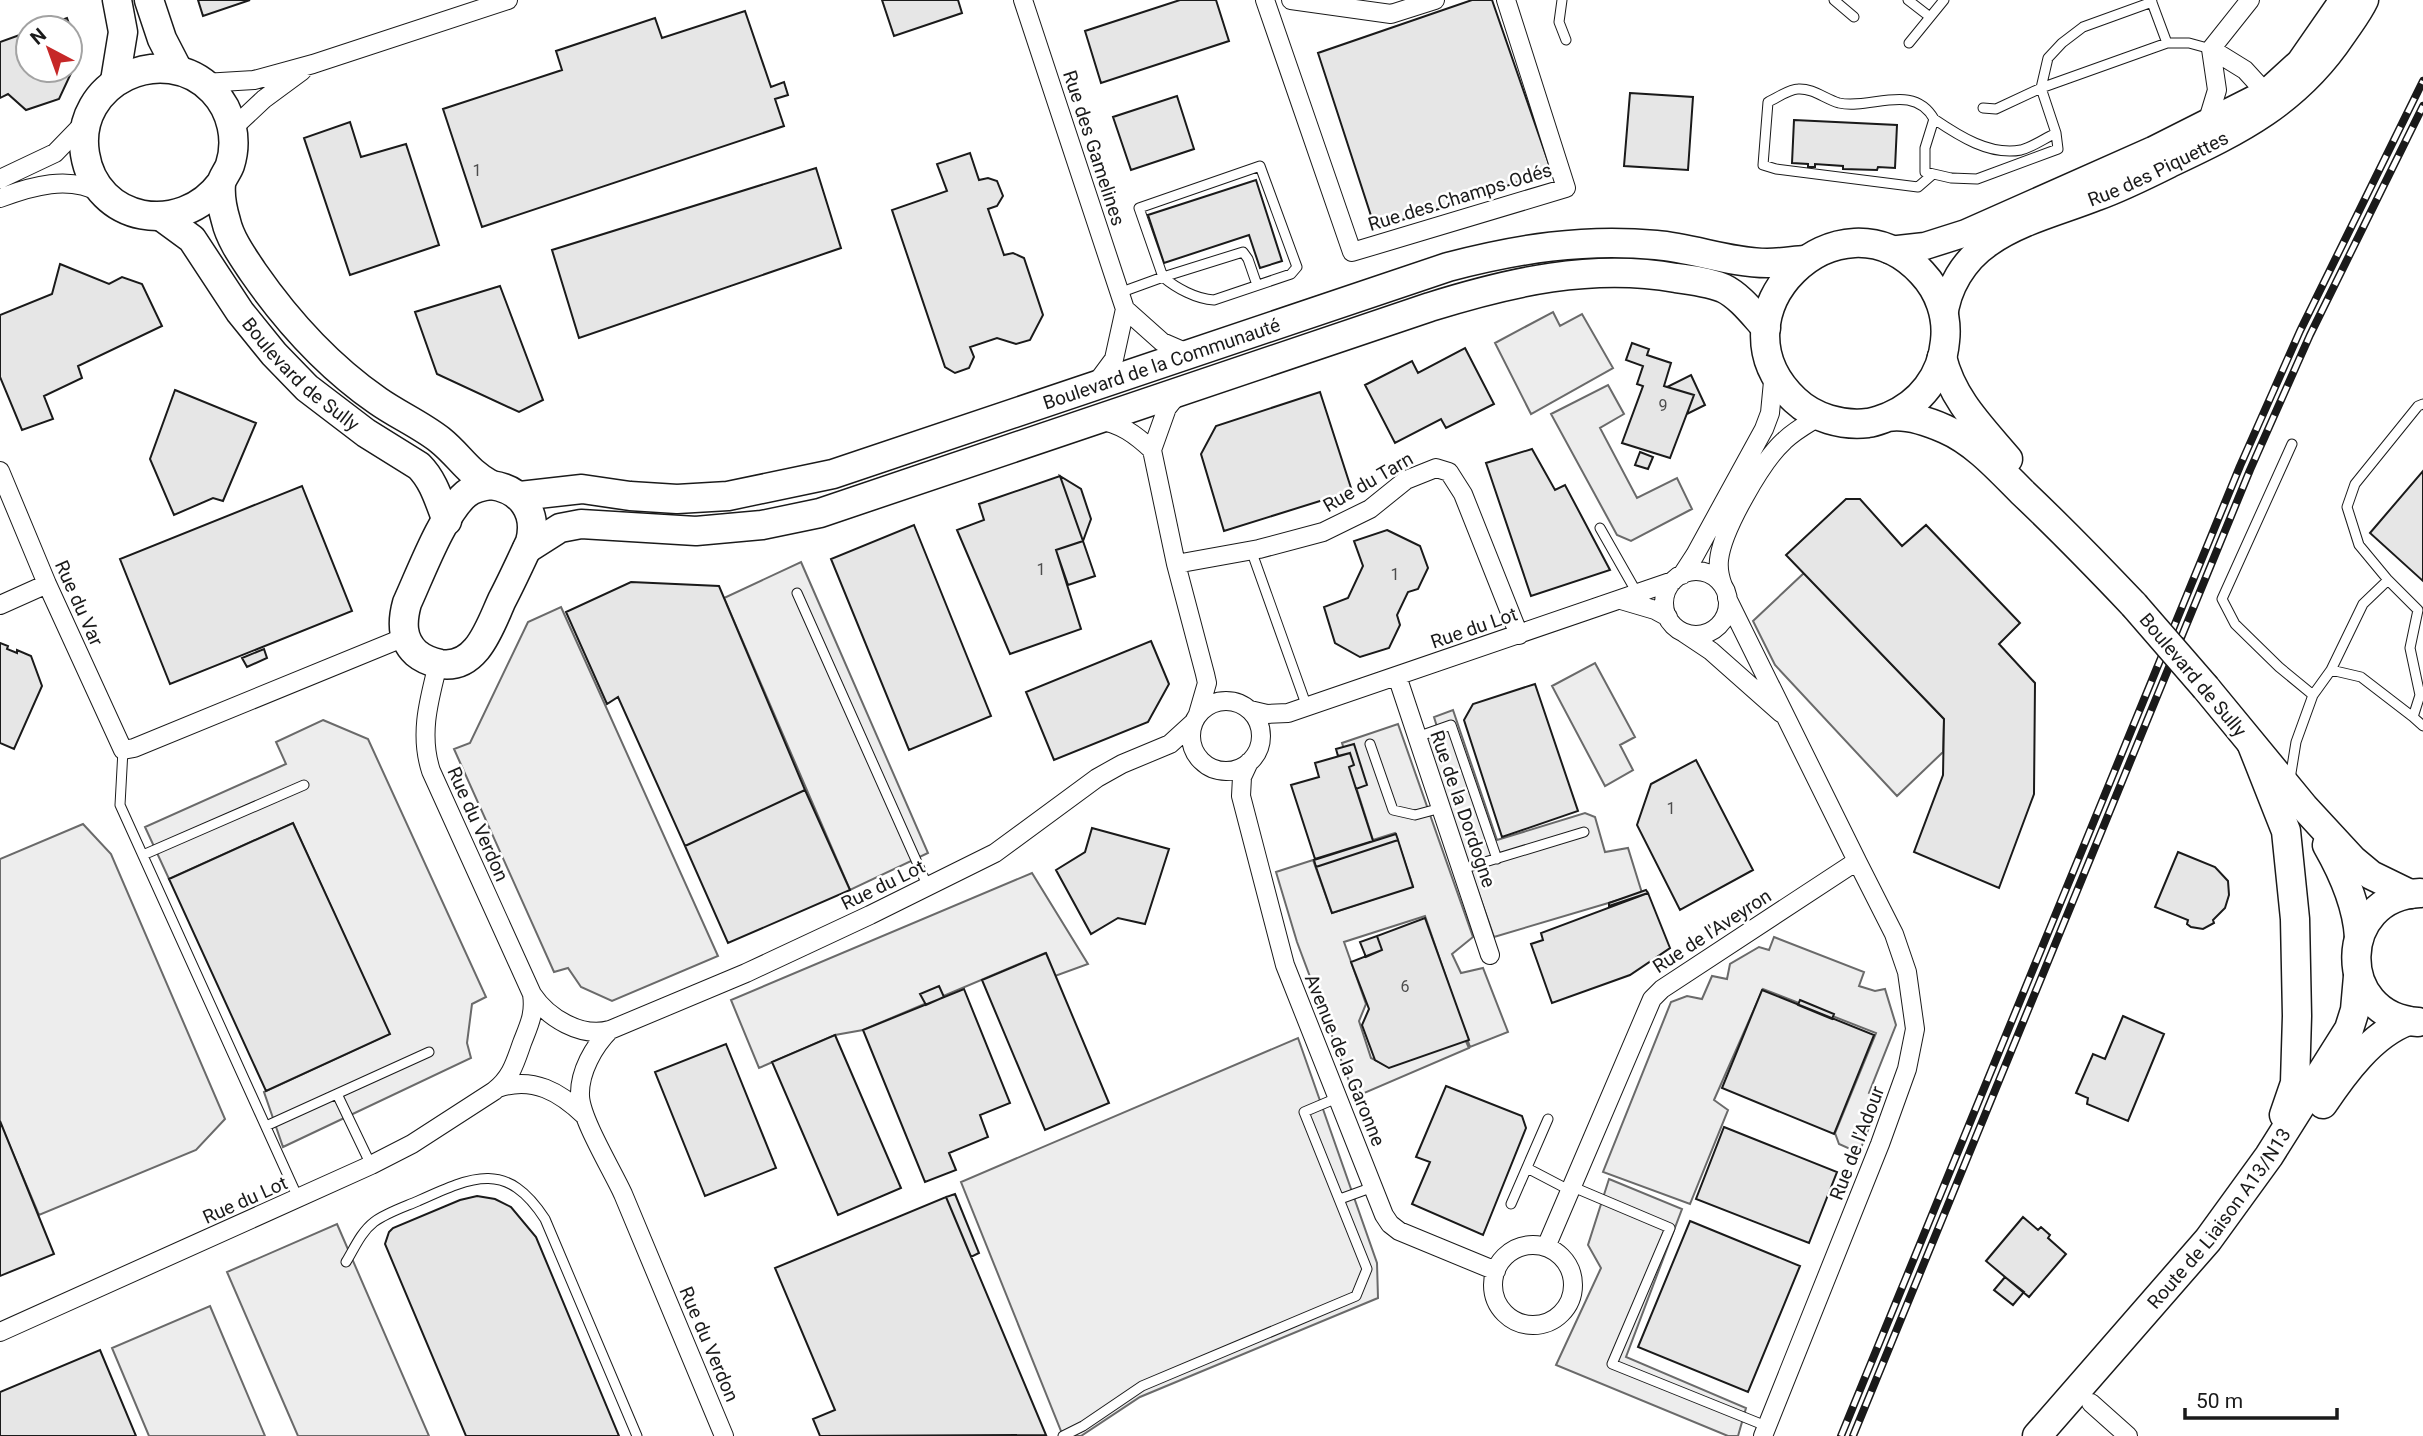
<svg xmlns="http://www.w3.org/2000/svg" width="2423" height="1436" viewBox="0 0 2423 1436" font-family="Roboto,sans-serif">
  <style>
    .parking { fill: #ededed; stroke: #6a6a6a; stroke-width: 2 }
    .building { fill: #e6e6e6; stroke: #1a1a1a; stroke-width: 2 }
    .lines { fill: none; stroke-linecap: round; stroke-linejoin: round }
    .lane-casing { stroke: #1a1a1a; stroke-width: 11 }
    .street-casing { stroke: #1a1a1a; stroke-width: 20 }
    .secondary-casing { stroke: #1a1a1a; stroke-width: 29 }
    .primary-casing { stroke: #1a1a1a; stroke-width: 31 }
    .lane { stroke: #fff; stroke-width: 9 }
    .street { stroke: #fff; stroke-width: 18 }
    .secondary { stroke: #fff; stroke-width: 26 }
    .primary { stroke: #fff; stroke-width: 28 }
    .rail-casing { stroke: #1a1a1a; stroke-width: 8 }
    .rail { stroke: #fff; stroke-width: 5; stroke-dasharray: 16; stroke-linecap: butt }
    .primary-bridge-casing { stroke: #1a1a1a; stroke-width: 31; stroke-linecap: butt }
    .primary-bridge { stroke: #fff; stroke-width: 28 }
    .labels { text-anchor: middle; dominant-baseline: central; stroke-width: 5; stroke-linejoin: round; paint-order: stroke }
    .number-label { font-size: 16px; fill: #4d4d4d }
    .street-label { font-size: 19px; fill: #1a1a1a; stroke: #fff }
  </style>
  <rect width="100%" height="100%" fill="#fff"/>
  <!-- parking -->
  <path class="parking" d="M1553,312L1560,326L1582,314L1613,368L1531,414L1495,343Z
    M1608,385L1624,414L1600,428L1637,498L1677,478L1692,509L1631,541L1617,535L1551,414Z
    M801,562L928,853L850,890L724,598Z
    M1804,573L1944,719L1943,752L1897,796L1775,665L1753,621Z
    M561,607L718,956L612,1001L581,987L568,968L554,972L454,749L470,743L528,622Z
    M1595,663L1635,737L1620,745L1633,770L1605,786L1552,686Z
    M1453,710L1497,840L1585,813L1595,817L1605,852L1628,848L1642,893L1494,937L1423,735L1438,730L1434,717Z
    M323,720L368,739L486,997L472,1004L467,1043L471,1058L283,1147L264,1092L389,1034L293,823L169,879L145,827L286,764L276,742Z
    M1398,724L1473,937L1452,954L1461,973L1483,968L1508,1032L1470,1047L1425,916L1344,942L1366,1004L1359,1021L1371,1058L1385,1065L1464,1037L1469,1048L1355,1097L1297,942L1276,872L1313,860L1332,913L1413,886L1395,833L1373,840L1342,743Z
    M83,824L111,854L225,1119L196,1150L39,1215L0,1123V859Z
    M1032,873L1088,964L1055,976L1045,953L863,1030L835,1035L759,1068L731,1000Z
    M1774,937L1864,972L1859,986L1875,991L1885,989L1896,1025L1869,1093L1881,1097L1859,1153L1839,1144L1835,1133L1876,1033L1763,989L1714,1100L1728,1110L1690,1204L1603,1172L1671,1002L1687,996L1702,999L1712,976L1727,979L1730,964L1759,947L1769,950Z
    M1298,1038L1377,1263L1378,1298L1140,1397L1081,1436H1063L961,1182Z
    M1609,1179L1682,1209L1626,1357L1746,1408L1738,1436H1728L1556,1365L1601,1268L1588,1245Z
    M337,1224L429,1436H298L227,1272Z
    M210,1306L265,1436H149L112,1348Z"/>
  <!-- building -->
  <path class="building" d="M198,0H250L203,16Z
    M882,0H958L962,13L894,36Z
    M1180,0H1216L1229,41L1101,83L1085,31Z
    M1472,0H1492L1551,170L1462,202L1375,228L1318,53Z
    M745,11L771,87L784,82L788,95L775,99L784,126L482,227L443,109L562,70L556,51L655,18L662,38Z
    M67,18L80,54L59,99L26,110L8,94L0,98V42L28,32V70H70V28H40Z
    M1630,93L1693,97L1688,170L1624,166Z
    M1177,96L1194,149L1131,170L1113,117Z
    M1794,120L1897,125L1895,168L1878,167L1877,170L1843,169V166L1815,164V167H1808V164L1792,163Z
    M350,122L361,157L406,144L439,245L350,275L304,138Z
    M970,153L979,180L988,178L997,181L1003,196L997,206L988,209L1004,255L1013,253L1024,258L1043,315L1030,340L1016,344L997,338L970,347L974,357L969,368L955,373L945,367L892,210L947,191L937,164Z
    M816,168L841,248L579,338L552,250Z
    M1256,180L1282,261L1260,268L1249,235L1164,263L1148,215Z
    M60,264L109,284L122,277L142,284L162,326L78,366L82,378L44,396L53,419L22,430L0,377V315L52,294Z
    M500,286L543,400L519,412L437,374L415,312Z
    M1632,343L1649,349L1647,355L1671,363L1664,386L1694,395L1670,458L1622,443L1643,386L1637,384L1643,366L1626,360Z
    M1465,348L1494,404L1446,428L1441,419L1395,443L1365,385L1412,361L1418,373Z
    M1691,375L1705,405L1687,414L1694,395L1667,387Z
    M175,390L256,423L223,501L213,498L174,515L150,459Z
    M1320,392L1352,491L1224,531L1201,454L1216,426Z
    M1532,449L1555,490L1565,485L1610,570L1531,596L1486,463Z
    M1640,452L1653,457L1648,469L1635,465Z
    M2423,471V581L2370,533Z
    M1060,476L1083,541L1056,550L1081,629L1010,654L957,530L984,520L979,504Z
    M1060,476L1081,489L1091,519L1083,541Z
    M302,486L352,611L170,684L120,559Z
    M1846,499H1860L1902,546L1926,525L2020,623L1999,644L2035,683L2034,794L1999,888L1914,852L1943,775L1944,719L1786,555Z
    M914,525L991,716L909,750L831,559Z
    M1387,530L1420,546L1428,568L1418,589L1408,592L1397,615L1400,625L1389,648L1360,657L1335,643L1324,607L1348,598L1363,566L1354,541Z
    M1083,541L1095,576L1068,585L1056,550Z
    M631,582L719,586L805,790L685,846L618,697L607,704L566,612Z
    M1151,641L1169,684L1148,722L1054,760L1026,692Z
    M0,643L8,646L7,649L17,653V650L31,656L42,686L14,749L0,743Z
    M264,649L267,658L247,667L242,658Z
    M1535,684L1578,811L1502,837L1464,720L1473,704Z
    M1354,744L1367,785L1356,789L1349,767L1354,765L1350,753L1338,756L1336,749Z
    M1350,753L1354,765L1349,767L1373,841L1315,859L1291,785L1319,777L1315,763Z
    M1696,760L1753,870L1680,910L1637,825L1651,784Z
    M805,790L850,890L728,943L685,846Z
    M293,823L390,1034L266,1091L169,879Z
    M1092,828L1169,849L1145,924L1118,918L1091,934L1056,870L1085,852Z
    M1396,834L1398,840L1316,867L1314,860Z
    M1398,840L1413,887L1332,913L1316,867Z
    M2178,852L2215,867L2228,881L2229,895L2225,908L2213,920L2214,923L2203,929L2191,927L2187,924L2188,920L2155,907Z
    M1646,890L1648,893L1609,906V903Z
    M1648,893L1670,948L1630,975L1552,1003L1531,944L1543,940L1541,933Z
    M1425,918L1469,1040L1389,1068L1375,1060L1362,1025L1369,1009L1351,962L1382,950L1377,936Z
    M1377,936L1382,950L1366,957L1360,942Z
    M1046,953L1109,1103L1045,1130L982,980Z
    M939,986L944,997L926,1005L920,994Z
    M964,989L1010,1103L980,1115L988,1137L949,1153L956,1170L925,1182L863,1030Z
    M1762,990L1874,1035L1834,1134L1722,1088Z
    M1800,1000L1834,1014L1832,1019L1798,1005Z
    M2123,1016L2164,1034L2128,1121L2087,1104L2088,1098L2076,1093L2093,1054L2105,1059Z
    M835,1035L901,1188L838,1215L772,1062Z
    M726,1044L776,1168L705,1196L655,1072Z
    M1446,1086L1522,1116L1526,1128L1483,1235L1412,1204L1430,1162L1416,1157Z
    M0,1121L54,1254L0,1276Z
    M1724,1127L1837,1172L1809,1243L1696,1199Z
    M955,1194L979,1253L971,1257L946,1197Z
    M477,1196L495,1199L511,1207L536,1237L619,1436H466L385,1244L389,1232L393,1228L460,1200Z
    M946,1197L1046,1435L820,1436L813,1419L835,1410L775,1268Z
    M2023,1217L2038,1230L2041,1227L2050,1235L2048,1238L2066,1254L2029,1297L1986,1261Z
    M1690,1221L1800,1266L1748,1392L1638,1347Z
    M2005,1277L2024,1292L2013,1305L1994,1290Z
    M100,1350L136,1436H0V1392Z"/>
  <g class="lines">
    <!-- lane casing -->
    <g class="lane-casing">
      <path id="lane" d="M1562,0L1559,22L1566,40
        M1834,0L1854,17
        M1908,0L1930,17
        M2151,0L2167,43
        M1909,43L1944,0
        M1983,108L1996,109L2041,88L2167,43H2189L2211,49
        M2056,133C2045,138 2033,147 2021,150C1990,156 1959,136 1934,119L1925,148V172L1951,178L1977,179L2058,149L2056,133L2041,88L2048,58L2062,43L2083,27L2152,2
        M1933,174L1918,187L1776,169L1763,165L1768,102C1777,98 1789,89 1798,89C1813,88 1825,99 1839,103C1871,110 1913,82 1934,119
        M1163,277L1243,252L1248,259L1257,285
        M1119,293L1163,277L1139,208L1260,166L1297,267L1291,274L1214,300C1196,299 1176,288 1163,277
        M2423,404L2418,406L2355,484L2347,507L2359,545L2388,580L2418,610L2410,648L2420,695L2413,717L2423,726
        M2292,444L2222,599L2235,624L2279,667L2313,695
        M1600,528L1637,593
        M1251,550L1307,707
        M797,593L928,887
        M2331,670L2361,677L2413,717
        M1417,737L1451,725L1497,859
        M1370,744L1393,810L1415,815L1441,808
        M123,750L120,805L299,1200
        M2290,779L2296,742L2313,695L2331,670L2363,604L2388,580
        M143,855L304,785
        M1462,869L1584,832
        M337,1094L371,1165
        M266,1126L429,1052
        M1527,1168L1571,1191
        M1573,1187L1670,1228L1612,1364L1766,1426
        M1340,1199L1373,1187
        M1511,1204L1548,1119
        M346,1262C354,1249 361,1232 374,1222C386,1213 404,1207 418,1201C473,1176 507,1160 545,1219L637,1436
        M1063,1436L1083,1426L1142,1386L1356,1296L1367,1269L1304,1112L1337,1098"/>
    </g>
    <!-- street casing -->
    <g class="street-casing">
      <path id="street" d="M1023,0L1125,309
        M1265,0L1352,252L1566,188L1506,0
        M1291,0L1391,14L1435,0
        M2211,49L2245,70L2266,93L2263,102
        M204,83L254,80L313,64L508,0
        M2207,123L2217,90L2211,49L2250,0
        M232,129L264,99L302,71
        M0,179L55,153L87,120
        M0,198C32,186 69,175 101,193
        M1094,386L1114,359L1125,309L1162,342L1192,355
        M1179,393L1167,408L1152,450L1176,564L1205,674L1207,683L1198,714
        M1098,420C1120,423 1136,435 1152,450
        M0,471L47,584L123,750L134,748L405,637
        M1176,564L1259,549L1323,532L1370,509L1406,480L1436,468L1449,472L1463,494L1519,635
        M1664 603a32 32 0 1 1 64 0a32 32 0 1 1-64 0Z
        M1682,575L1695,555L1764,429L1770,413L1774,371
        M1723,586C1720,578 1718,569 1719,560C1722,530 1762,461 1784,441C1794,431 1807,424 1820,416
        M1621,600L1655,610L1668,617
        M0,605L47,584
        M1684,633L1711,651L1781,713
        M438,664C429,700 419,734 431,771L532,994C548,1018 581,1038 610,1030L746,973L870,915L995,853L1097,778L1122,764L1170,744L1193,723
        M1397,676L1490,955
        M1191 736a35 35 0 1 1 70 0a35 35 0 1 1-70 0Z
        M1250,710L1267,714L1288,713L1673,581
        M1249,762L1242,777L1241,796L1285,965L1384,1215L1390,1224L1399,1231L1496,1271
        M610,1030C594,1046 579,1072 580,1096C581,1119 612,1170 623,1194C657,1274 690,1355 724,1436
        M498,1088C533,1076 560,1092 585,1116
        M1493 1285a40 40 0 1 1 80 0a40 40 0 1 1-80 0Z
        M1546,1247L1652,999L1662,989L1857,861L1727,598
        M0,1332L371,1165L412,1144L494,1091C511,1078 515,1063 522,1043C529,1025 535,1014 532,994
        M2091,1403L2128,1436
        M1763,1436L1880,1144L1907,1069L1915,1029L1907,972L1894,934L1857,861"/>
    </g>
    <!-- secondary casing -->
    <g class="secondary-casing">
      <g id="secondary">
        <path d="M1889,250L1925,246L1966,233L2153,150L2266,93L2300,62L2343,0"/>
        <path id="s1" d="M1944,318C1947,288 1964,260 1989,243C2020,221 2062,211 2097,197C2122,188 2146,176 2170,164C2240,131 2297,103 2342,36C2350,24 2359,13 2365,0"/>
      </g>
    </g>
    <!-- primary casing -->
    <g class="primary-casing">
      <g id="primary">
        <path d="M149,0L162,39L178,70"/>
        <path d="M115,81L123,32L117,0"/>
        <path d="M221,183C181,237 96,223 85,154C73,82 164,40 213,91C232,111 238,140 230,165C228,171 222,178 221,184C220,195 223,211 226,221C230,239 243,257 253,272C287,321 329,367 378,401C398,415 421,425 440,440C460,456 466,471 491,485"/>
        <path id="s2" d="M162,217L192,239L240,312L274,354L307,388L366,433L419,466C434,481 439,501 447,521"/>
        <path d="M1942,357C1952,399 1981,427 2008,459"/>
        <path d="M1888,417C1920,404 1942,376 1945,341C1948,316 1939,291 1922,273C1839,183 1705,315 1795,400C1814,418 1842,426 1868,423C1875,422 1882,419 1888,417C1906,414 1929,422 1945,429C1975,442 1999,469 2022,492C2061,529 2097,566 2134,605"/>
        <path d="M491,485C521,489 538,512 530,542C521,561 512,581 502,600C490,626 477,670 440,664C431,662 423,659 416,653C401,639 402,621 407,603C420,575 443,513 466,494C473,488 482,486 491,485Z"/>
        <path id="s3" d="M520,496L582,489L630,496L677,499L728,496L833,474L1448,267C1517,249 1584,238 1656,245C1693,248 1731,263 1767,263C1780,263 1792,261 1805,260"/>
        <path d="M527,549L560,528L581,524L696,531L762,525L820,513L1430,307C1510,282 1592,263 1676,278C1692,280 1708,282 1723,288C1740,296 1754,315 1766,328"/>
        <path d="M2206,688L2304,807L2353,860L2371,875L2410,894"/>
        <path d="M2252,745L2286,831L2295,919L2297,1016L2295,1083L2284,1115"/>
        <path d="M2327,845C2343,873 2357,904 2359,937"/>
        <path d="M2418,1022C2334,1016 2337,896 2420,893"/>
        <path d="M2323,1104C2343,1074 2372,1034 2408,1021"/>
        <path id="s4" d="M2037,1436L2208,1240L2269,1156L2349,1029L2355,1010L2358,976"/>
      </g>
    </g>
    <!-- lane -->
    <use href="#lane" class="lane"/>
    <!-- street -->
    <use href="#street" class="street"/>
    <!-- secondary -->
    <use href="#secondary" class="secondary"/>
    <!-- primary -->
    <use href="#primary" class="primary"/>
    <!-- rail casing -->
    <g class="rail-casing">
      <path id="rail" d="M1841,1436L2240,466L2300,331L2423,81
        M1853,1436L2250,470L2310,335L2423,106"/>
    </g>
    <!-- rail -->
    <use href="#rail" class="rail"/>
    <!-- primary-bridge casing -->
    <g class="primary-bridge-casing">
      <path id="primary-bridge" d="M2134,605L2206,688"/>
    </g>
    <!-- primary-bridge -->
    <use href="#primary-bridge" class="primary-bridge"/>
  </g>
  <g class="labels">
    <!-- number labels -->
    <g class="number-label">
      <text x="477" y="170">1</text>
      <text x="1663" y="405">9</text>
      <text x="1041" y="569">1</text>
      <text x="1395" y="574">1</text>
      <text x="1671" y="808">1</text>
      <text x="1405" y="986">6</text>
    </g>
    <!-- street labels -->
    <g class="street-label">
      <text transform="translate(1094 148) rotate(72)">Rue des Gamelines</text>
      <text stroke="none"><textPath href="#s1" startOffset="275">Rue des Piquettes</textPath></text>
      <text transform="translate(1460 197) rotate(-17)">Rue des Champs Odés</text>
      <text stroke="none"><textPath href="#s3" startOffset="663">Boulevard de la Communauté</textPath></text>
      <text stroke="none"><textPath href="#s2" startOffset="212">Boulevard de Sully</textPath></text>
      <text transform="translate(1368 482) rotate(-30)">Rue du Tarn</text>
      <text transform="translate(79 603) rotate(66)">Rue du Var</text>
      <text transform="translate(1474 628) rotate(-19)">Rue du Lot</text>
      <text transform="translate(2193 675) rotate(50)">Boulevard de Sully</text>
      <text transform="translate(1463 809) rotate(71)">Rue de la Dordogne</text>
      <text transform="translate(478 824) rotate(66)">Rue du Verdon</text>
      <text transform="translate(883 885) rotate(-26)">Rue du Lot</text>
      <text transform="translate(1712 931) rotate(-33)">Rue de l'Aveyron</text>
      <text transform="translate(1345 1060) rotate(68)">Avenue de la Garonne</text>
      <text transform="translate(1857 1143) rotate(-69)">Rue de l'Adour</text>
      <text transform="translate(245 1200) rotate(-24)">Rue du Lot</text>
      <text stroke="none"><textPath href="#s4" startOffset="284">Route de Liaison A13/N13</textPath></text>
      <text transform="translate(709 1344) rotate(67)">Rue du Verdon</text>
    </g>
  </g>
  <!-- north arrow -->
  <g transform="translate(49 49) rotate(319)"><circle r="33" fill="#ffffff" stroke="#a3a3a3" stroke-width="2"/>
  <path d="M0-5L12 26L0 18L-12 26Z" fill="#c62828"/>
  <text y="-10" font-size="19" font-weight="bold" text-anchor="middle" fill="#1a1a1a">N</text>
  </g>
  <!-- scale -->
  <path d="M2185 1408v10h152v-10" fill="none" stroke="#1a1a1a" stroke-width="3.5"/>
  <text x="2196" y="1408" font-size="21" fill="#1a1a1a" stroke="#ffffff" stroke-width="5" paint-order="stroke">50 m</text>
</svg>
